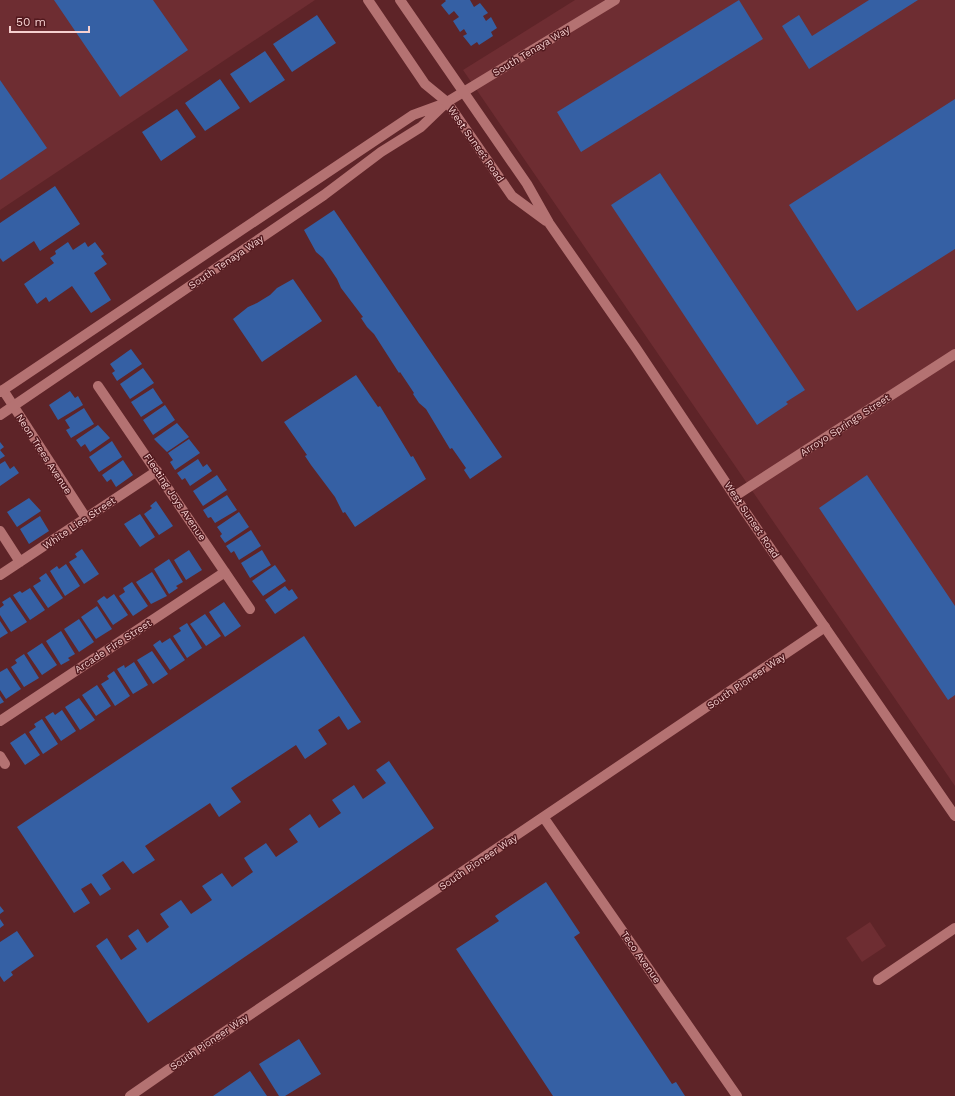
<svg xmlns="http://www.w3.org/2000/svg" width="955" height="1096" viewBox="0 0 955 1096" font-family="'Work Sans',sans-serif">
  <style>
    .built { fill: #6e2d32 }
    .building { fill: #3560a4 }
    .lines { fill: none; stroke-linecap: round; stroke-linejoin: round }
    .pedestrian { stroke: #b47272; stroke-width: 9 }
    .minor { stroke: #b47272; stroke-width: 10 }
    .tertiary { stroke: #b47272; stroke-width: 10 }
    .secondary { stroke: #b47272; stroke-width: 10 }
    .labels { text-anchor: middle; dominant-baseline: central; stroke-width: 3; stroke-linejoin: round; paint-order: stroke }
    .street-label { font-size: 10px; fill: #f6d0d0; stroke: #52191e }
  </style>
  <rect width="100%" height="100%" fill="#5e2428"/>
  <!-- built -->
  <path class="built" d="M0,0H315L0,210Z
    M575,0H955V786L463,70Z
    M870,922L886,946L862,962L846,938Z"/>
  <!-- building -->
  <path class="building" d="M54,0H153L188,50L120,97Z
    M445,0H470L474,7L480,3L488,13L483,16L486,21L491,17L497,28L491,32L493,36L479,45L477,42L471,46L463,36L467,34L464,29L460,32L453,21L459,17L454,11L449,15L441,5L446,1Z
    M739,0L763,39L581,152L557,112Z
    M869,0H918L809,69L782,26L799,15L812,36Z
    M317,15L336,43L292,72L273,44Z
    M265,51L285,80L250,103L230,74Z
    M220,79L240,108L205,131L185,103Z
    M0,80L47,148L0,180Z
    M955,99V249L857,311L789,205Z
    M177,109L196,137L161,161L142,132Z
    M660,173L805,390L786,402L788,404L757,425L611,205Z
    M55,186L80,224L40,251L34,241L3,262L0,258V223Z
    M334,210L502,457L470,479L464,470L466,468L452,448L450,449L426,409L419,403L413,394L414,393L400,372L399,373L374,334L367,327L361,318L363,317L341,288L337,279L323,258L316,252L304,230Z
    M68,242L73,250L85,242L88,247L95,242L104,254L101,256L107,264L94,273L111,300L91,313L72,286L49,302L46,297L37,304L24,284L54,263L50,258L56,254L55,251Z
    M293,279L322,321L262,362L233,319L248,307L257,303L270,295L277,288Z
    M131,349L142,364L117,381L112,373L115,371L110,364Z
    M143,368L154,383L130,399L120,384Z
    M356,375L378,407L380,406L411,457L413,456L426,479L355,527L345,512L343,513L335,497L311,465L305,456L307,455L284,422Z
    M153,388L163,403L141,417L131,402Z
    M70,391L75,398L78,396L83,405L58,420L49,405Z
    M165,405L175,420L153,435L143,420Z
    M84,408L94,424L71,438L66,430L70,428L65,420Z
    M177,423L189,437L167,452L154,439Z
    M98,425L110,438L90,452L85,444L81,447L76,440Z
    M189,439L200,453L175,470L170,462L173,460L168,453Z
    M112,441L122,457L99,472L89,457Z
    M0,442L4,447L0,450L5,456L0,459Z
    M198,459L203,467L207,464L212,471L190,486L185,478L182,480L177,473Z
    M123,460L133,475L116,487L111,479L107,482L102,475Z
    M5,461L10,469L14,466L19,473L0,486V464Z
    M217,475L227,490L203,506L193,491Z
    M867,475L955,606V695L948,700L819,508Z
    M227,495L237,510L215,523L211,517L208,518L203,510Z
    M29,498L41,511L17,527L7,512Z
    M156,501L173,526L159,535L144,514L152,508L150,506Z
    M239,512L249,527L225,543L220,536L222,534L217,527Z
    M140,514L155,537L140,547L124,524Z
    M40,516L49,531L29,544L20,529Z
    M251,530L261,546L239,560L234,551L231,553L226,546Z
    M82,549L99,574L84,584L69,562L77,557L75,554Z
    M189,550L202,570L186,580L174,560Z
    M262,550L271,565L250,578L241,563Z
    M169,559L183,582L176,586L178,588L169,594L154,569Z
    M66,564L80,586L65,596L50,571L57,566L59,569Z
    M275,565L286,581L263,596L252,581Z
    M152,572L167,596L151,604L136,582Z
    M46,573L63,598L48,608L33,586L41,581L39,578Z
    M132,582L148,606L133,616L119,596L125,592L123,588Z
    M285,586L289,591L292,589L298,598L275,614L265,600Z
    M30,588L45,610L30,620L13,595L20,591L22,593Z
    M114,594L128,615L113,625L97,601L104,596L107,599Z
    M10,597L27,622L11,632L0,615V608L4,605L2,602Z
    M224,602L241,626L225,637L209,612Z
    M97,606L112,629L96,639L81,617Z
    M205,614L221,636L206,646L190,624Z
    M79,619L94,642L79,652L64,629Z
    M0,621L8,633L0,638Z
    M187,623L202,648L187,658L173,636L181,631L179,628Z
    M61,631L75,654L68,658L70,660L61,665L46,641Z
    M304,636L361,722L348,730L339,716L318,730L327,744L305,759L296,745L231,788L241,802L219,817L210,803L145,846L155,860L133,874L123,861L102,875L111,889L100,896L91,883L81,889L90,903L74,913L17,827Z
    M170,638L185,660L170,670L153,645L160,640L162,643Z
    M42,643L57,665L42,675L27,653Z
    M152,651L168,674L153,684L137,660Z
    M24,654L39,678L24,687L11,667L17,663L15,660Z
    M134,662L148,685L133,694L117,669L124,665L125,668Z
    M7,668L21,689L6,699L0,690V672Z
    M114,671L130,696L115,706L101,684L109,679L107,676Z
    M97,685L111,706L96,716L82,695Z
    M0,696L4,702L0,704Z
    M79,698L95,720L80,730L65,707Z
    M62,710L76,731L61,741L45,717L53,712L55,715Z
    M42,719L58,744L43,754L29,732L36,727L34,724Z
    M25,733L40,755L25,765L10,743Z
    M389,761L434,828L148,1023L96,946L107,938L121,960L137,949L128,936L138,929L147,943L169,927L160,914L181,900L191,914L212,900L202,886L222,873L232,887L253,872L244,858L266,843L276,857L298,842L289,829L310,814L319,828L341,813L332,800L354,785L363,799L386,783L376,770Z
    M546,882L580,933L574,937L672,1084L676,1082L685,1096H553L456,949L499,921L495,916Z
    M0,906L4,911L0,914Z
    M0,919L4,925L0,928Z
    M17,931L34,956L11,972L13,975L4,982L0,976V942Z
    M299,1039L321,1074L285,1096H279L259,1064Z
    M250,1071L267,1096H213Z"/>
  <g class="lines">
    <!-- pedestrian -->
    <path class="pedestrian" d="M169,1069L217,1037"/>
    <!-- minor -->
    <path class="minor" d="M98,386L250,609
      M3,390L86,518
      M735,496L955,354
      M0,531L20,562
      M0,575L157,471
      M0,721L225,572
      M0,756L5,764
      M544,818L737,1096
      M878,980L955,928
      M217,1037L825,627
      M130,1096L169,1069"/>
    <!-- tertiary -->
    <path class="tertiary" d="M0,392L413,115L443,104
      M0,415L324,195L381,152L421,127L447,102L615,0"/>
    <!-- secondary -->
    <path class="secondary" d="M368,0L425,84L447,102L512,196L546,221
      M400,0L527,184L549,223L636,348L744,510L955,816"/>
  </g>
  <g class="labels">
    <!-- street labels -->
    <g class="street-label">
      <text transform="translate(531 51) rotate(-31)">South Tenaya Way</text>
      <text transform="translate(476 144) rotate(55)">West Sunset Road</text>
      <text transform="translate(226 262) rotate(-34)">South Tenaya Way</text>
      <text transform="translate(845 425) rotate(-33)">Arroyo Springs Street</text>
      <text transform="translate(44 454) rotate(57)">Neon Trees Avenue</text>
      <text transform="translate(175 497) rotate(56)">Fleeting Joys Avenue</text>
      <text transform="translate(752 520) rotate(56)">West Sunset Road</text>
      <text transform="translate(79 523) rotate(-34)">White Lies Street</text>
      <text transform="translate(113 646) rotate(-33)">Arcade Fire Street</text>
      <text transform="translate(746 681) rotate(-34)">South Pioneer Way</text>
      <text transform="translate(478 862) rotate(-34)">South Pioneer Way</text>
      <text transform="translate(641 957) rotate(55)">Teco Avenue</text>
      <text transform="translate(209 1042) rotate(-34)">South Pioneer Way</text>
    </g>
  </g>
  <!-- scale -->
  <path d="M10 26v6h79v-6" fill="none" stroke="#f6d0d0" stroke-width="2"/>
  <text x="16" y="26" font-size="12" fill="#f6d0d0" stroke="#52191e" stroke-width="3" paint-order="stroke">50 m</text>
</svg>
